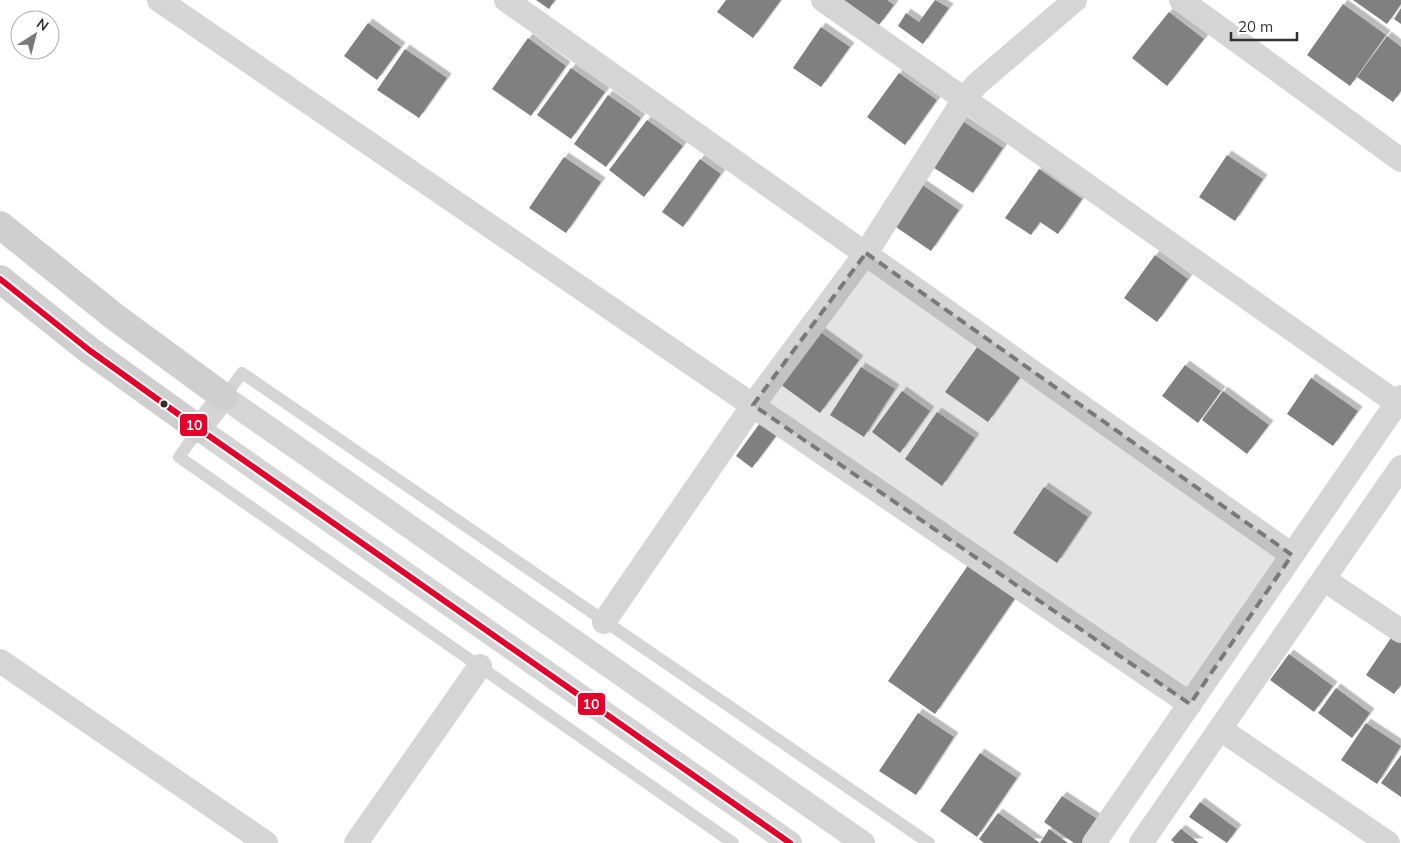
<svg xmlns="http://www.w3.org/2000/svg" width="1401" height="843" viewBox="0 0 1401 843" font-family="Mulish,sans-serif">
  <style>
    .building { fill: #808080; filter: url(#shadow) }
    .lines { fill: none; stroke-linecap: round; stroke-linejoin: round }
    .lane { stroke: #d5d5d5; stroke-width: 12 }
    .street { stroke: #d5d5d5; stroke-width: 24 }
    .secondary { stroke: #cfcfcf; stroke-width: 28 }
    .bus-1-casing { stroke: #fff; stroke-width: 10 }
    .bus-1 { stroke: #e4002b; stroke-width: 6 }
    .marked { fill: #797979; fill-opacity: 0.2; stroke: #797979; stroke-width: 4; stroke-dasharray: 10 6; stroke-linejoin: round }
    .bus-dot { fill: #313131; stroke: #fff; stroke-width: 2 }
    .line-badge { stroke: #fff; stroke-width: 2 }
    .badge-label { font-size: 14px; text-anchor: middle; font-weight: bold; fill: #fff }
  </style>
  <defs>
    <filter id="shadow"><feDropShadow dx="4.5" dy="-4.5" stdDeviation="0" flood-color="#0004"/></filter>
  </defs>
  <rect width="100%" height="100%" fill="#fff"/>
  <!-- building -->
  <path class="building" d="M536,0H555L549,9Z
    M726,0H781L753,38L717,12Z
    M844,0H887L894,5L879,25Z
    M935,0L949,8L923,44L898,26L906,13L919,22Z
    M1353,0H1401V4L1387,24Z
    M1343,4L1386,35L1350,86L1307,55Z
    M1401,8V24L1394,19Z
    M1169,12L1204,39L1167,86L1132,58Z
    M368,23L401,47L377,80L344,56Z
    M821,27L850,47L821,87L793,68Z
    M1387,36L1401,47V91L1393,102L1357,77Z
    M528,38L566,66L531,116L492,89Z
    M405,49L447,78L419,118L377,90Z
    M571,68L605,92L571,139L537,115Z
    M899,73L937,100L905,145L867,117Z
    M608,95L641,118L606,167L574,144Z
    M958,118L1003,148L973,193L928,164Z
    M647,120L683,146L644,197L609,170Z
    M1227,155L1263,179L1235,221L1199,197Z
    M564,157L601,182L566,233L529,208Z
    M700,159L721,174L683,227L662,212Z
    M1039,169L1082,199L1058,234L1040,222L1031,235L1005,218Z
    M921,184L959,210L931,251L893,225Z
    M1155,255L1188,279L1157,322L1124,298Z
    M819,331L859,360L820,413L780,384Z
    M978,346L1021,376L988,422L945,392Z
    M1185,365L1221,391L1198,423L1162,396Z
    M861,367L895,389L864,437L830,415Z
    M1311,378L1358,411L1333,446L1287,414Z
    M902,391L930,411L900,453L872,432Z
    M1223,391L1269,425L1247,454L1202,420Z
    M937,412L975,438L942,486L905,459Z
    M760,423L776,436L752,468L736,456Z
    M1044,487L1088,517L1057,563L1013,533Z
    M971,561L1018,594L935,714L888,681Z
    M1393,635L1401,641V685L1394,694L1366,675Z
    M1289,654L1333,686L1314,712L1270,680Z
    M1336,688L1370,713L1352,738L1318,713Z
    M918,713L954,737L916,795L879,771Z
    M1366,723L1401,746L1377,784L1341,760Z
    M980,753L1017,778L977,837L940,811Z
    M1401,755V797L1381,783Z
    M1062,796L1099,820L1084,843H1074L1044,822Z
    M1200,802L1237,829L1227,843L1189,817Z
    M998,813L1040,843L1049,829L1068,843H984L979,839Z
    M1181,829L1199,843H1175L1171,840Z"/>
  <g class="lines">
    <!-- lane -->
    <path class="lane" d="M224,397L242,373L929,843
      M199,429L179,457L733,843"/>
    <!-- street -->
    <path class="street" d="M159,0L1190,704
      M506,0L1292,555
      M823,0L1397,403
      M1181,0L1401,160
      M1325,580L1401,631
      M604,622L753,405L866,253L965,98L977,84L1075,0
      M0,661L266,843
      M1220,729L1388,843
      M356,843L480,666
      M790,843L199,429L224,397L863,843
      M1094,843L1401,397
      M1141,843L1401,467"/>
    <!-- secondary -->
    <path class="secondary" d="M0,225L115,317L224,397
      M0,279L89,350L199,429"/>
    <!-- bus-1 casing -->
    <g class="bus-1-casing">
      <path id="bus-1" d="M0,279L89,350L199,429L790,843"/>
    </g>
    <!-- bus-1 -->
    <use href="#bus-1" class="bus-1"/>
  </g>
  <!-- marked area -->
  <path class="marked" d="M866,253L1292,555L1190,704L753,405Z"/>
  <!-- markers -->
  <circle class="bus-dot" cx="164" cy="404" r="4.5"/>
  <g class="line-badge">
    <rect x="179" y="413" width="29" height="24" rx="5" fill="#e4002b"/>
    <rect x="577" y="692" width="29" height="24" rx="5" fill="#e4002b"/>
  </g>
  <g class="badge-label">
    <text x="194" y="430">10</text>
    <text x="591" y="709">10</text>
  </g>
  <!-- north arrow -->
  <g transform="translate(35 35) rotate(36)"><circle r="24" fill="#ffffff" stroke="#adadad"/>
  <path d="M0-4L9 19L0 12L-9 19Z" fill="#797979"/>
  <text y="-8" font-size="14" font-weight="bold" text-anchor="middle" fill="#313131">N</text>
  </g>
  <!-- scale -->
  <path d="M1231 32v8h66v-8" fill="none" stroke="#313131" stroke-width="2.5"/>
  <text x="1238" y="32" font-size="15" fill="#313131" stroke="#ffffff" stroke-width="4" paint-order="stroke">20 m</text>
</svg>
